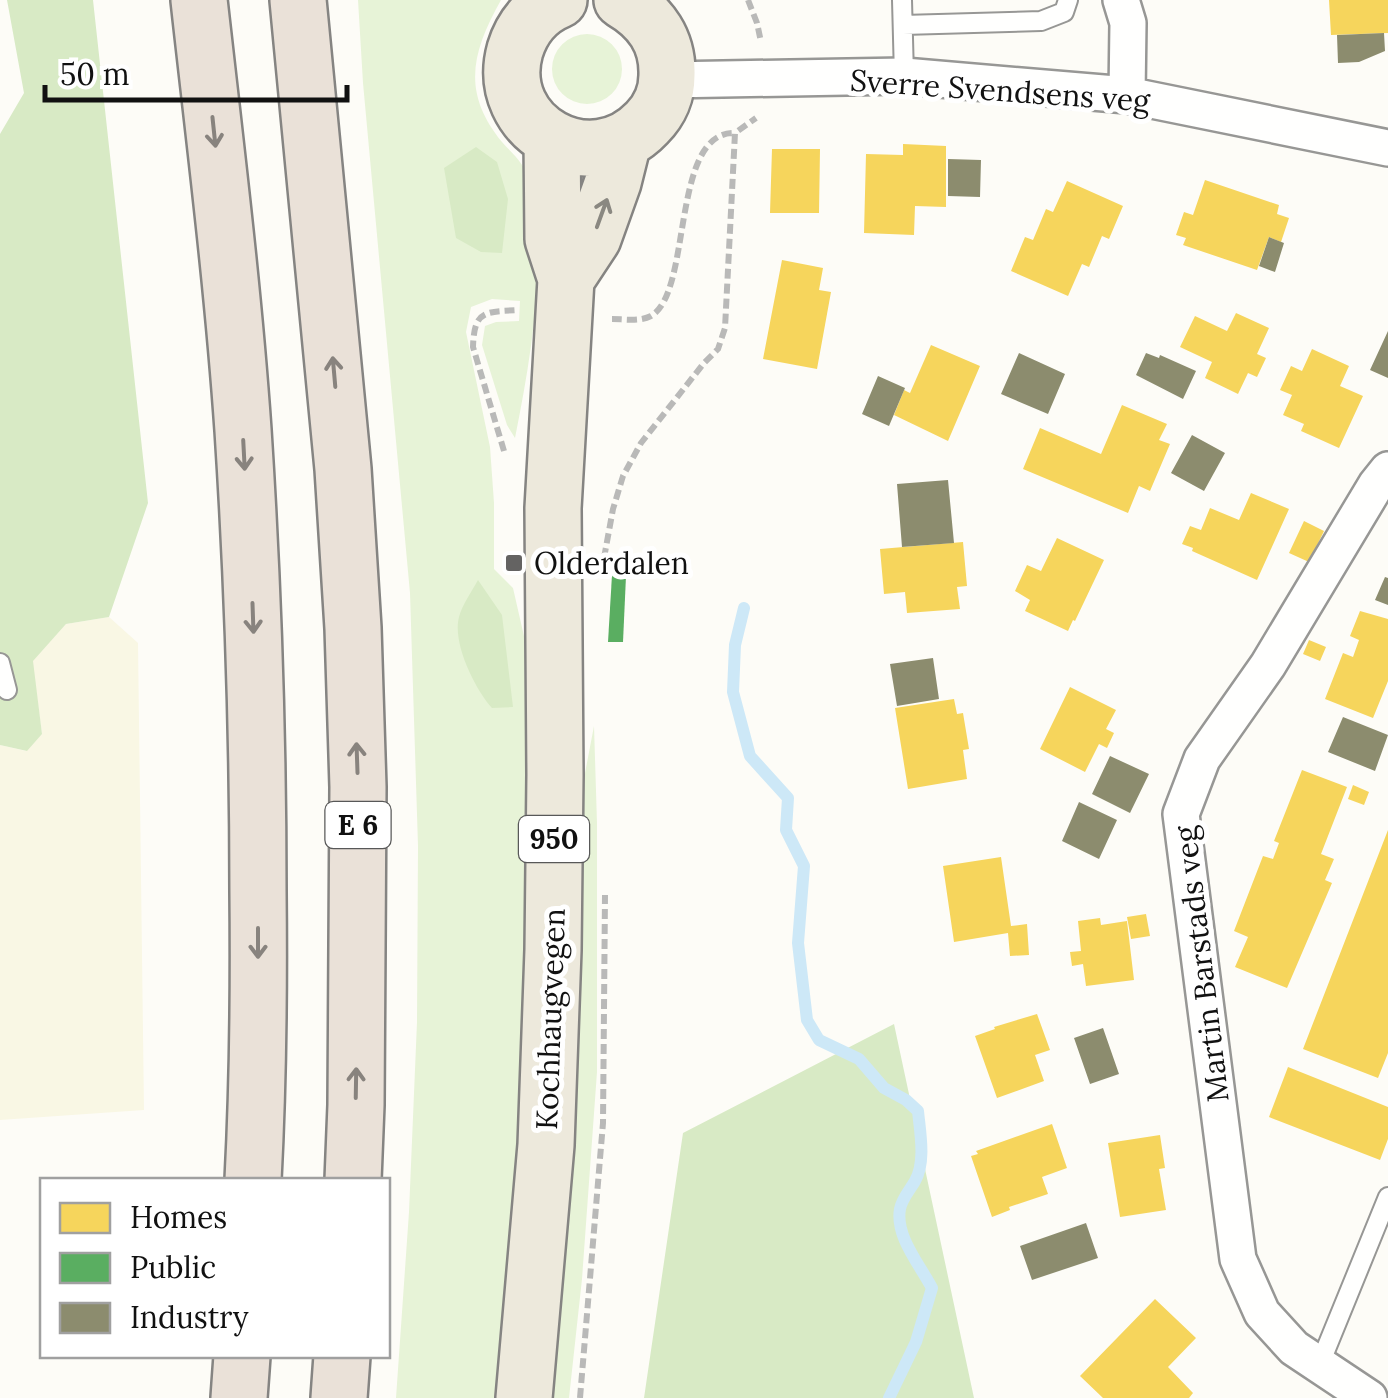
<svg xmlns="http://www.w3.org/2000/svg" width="1388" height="1398" viewBox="0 0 1388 1398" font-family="Lora,serif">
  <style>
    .farmland { fill: #f9f7e4 }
    .green { fill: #e7f3d7 }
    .forest { fill: #d8eac5 }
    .homes { fill: #f6d55c }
    .public { fill: #5aae61 }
    .industry { fill: #8c8c6e }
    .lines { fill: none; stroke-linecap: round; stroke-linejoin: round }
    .stream { stroke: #cde8f7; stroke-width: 12 }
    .lane-casing { stroke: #979795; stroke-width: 22 }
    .street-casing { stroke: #979795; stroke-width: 40 }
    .primary-casing { stroke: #858482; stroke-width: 60 }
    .highway-casing { stroke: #858482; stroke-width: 60 }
    .path { stroke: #b9b9b8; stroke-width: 6; stroke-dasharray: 10 5; stroke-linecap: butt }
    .lane { stroke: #fffffe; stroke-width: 18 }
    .street { stroke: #fffffe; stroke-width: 35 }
    .primary { stroke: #ede9dc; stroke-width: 55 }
    .highway { stroke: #eae1d8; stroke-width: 55 }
    .oneway { stroke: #88837e }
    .oneway2 { stroke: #8a8881 }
    .poi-dot { fill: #646362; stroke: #fff; stroke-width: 4 }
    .labels { text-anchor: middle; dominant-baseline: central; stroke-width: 10; stroke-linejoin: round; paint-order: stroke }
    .shield { fill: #fff; stroke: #585858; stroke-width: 2.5 }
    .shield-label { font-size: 28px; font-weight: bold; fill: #111 }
    .street-label { font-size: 30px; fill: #111; stroke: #fff }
    .poi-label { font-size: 30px; fill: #111; stroke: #fff; text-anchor: start }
  </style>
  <rect width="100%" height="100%" fill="#fdfcf7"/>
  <!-- farmland -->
  <path class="farmland" d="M109,617L138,643L144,1110L0,1120V745L26,751L42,734L32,661L66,624Z"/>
  <!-- green -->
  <path class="green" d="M358,0H501C472,52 461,92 502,142C508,149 517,157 522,165C529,176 535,196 536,209C543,285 530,363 515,438L507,425L482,345L485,326L496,322L519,321L520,301L492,299L471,307L466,332L490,447L494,503V569L513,588L526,645L531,743L527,934L518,1166L498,1398H396L409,1212L417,1022L418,846L410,593L363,83Z
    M552 69a35 35 0 1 1 70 0a35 35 0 1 1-70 0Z
    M594,726L597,823V1072L582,1279L569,1398H550L568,1212L577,1001V815Z"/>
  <!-- forest -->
  <path class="forest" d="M7,0H93L148,503L109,617L66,624L33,661L42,734L27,751L0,745V134L24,93Z
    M476,147L497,162L508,199L502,253L481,252L456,238L444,168Z
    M478,580L502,615L513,707L492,708C475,689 452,643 459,617C462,605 472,591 478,580Z
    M894,1024L974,1398H644L683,1133Z"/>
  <!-- homes -->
  <path class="homes" d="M1329,0H1388V33L1331,35Z
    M903,144L946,146V207L915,206L914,235L864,233L866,154L903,155Z
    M772,149H820L819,213H770Z
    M1205,180L1279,205L1277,214L1289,218L1281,242L1269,237L1257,270L1183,245L1186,238L1176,235L1184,212L1193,215Z
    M1067,181L1123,206L1109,239L1102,236L1089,267L1082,264L1068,296L1011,271L1025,237L1033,240L1046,209L1053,212Z
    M782,260L823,268L819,290L831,292L817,369L763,359Z
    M1236,313L1269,328L1257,354L1266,358L1257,377L1248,373L1238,394L1205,378L1212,362L1180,347L1195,316L1227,331Z
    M931,345L980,366L948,441L894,415L904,390L910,393Z
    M1312,349L1349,366L1340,386L1363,396L1339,448L1301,431L1304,424L1283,415L1292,395L1280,390L1291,366L1302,371Z
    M1122,405L1167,424L1159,440L1170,444L1150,491L1139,486L1128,513L1023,469L1040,428L1101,454Z
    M1251,493L1289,509L1257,580L1192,551L1193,548L1182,544L1190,526L1201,530L1210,508L1239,520Z
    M1304,521L1324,531L1309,562L1289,553Z
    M1057,538L1104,560L1075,621L1073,620L1068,631L1025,611L1030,600L1015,591L1027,565L1041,571Z
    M963,542L967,586L957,587L960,609L907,613L905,592L884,594L880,549Z
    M1360,611L1388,619V681L1373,718L1325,699L1343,653L1353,657L1359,640L1350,636Z
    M1309,640L1326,647L1320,661L1303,654Z
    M1070,687L1116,710L1106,729L1114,733L1107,748L1099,744L1085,772L1040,749Z
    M954,699L957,714L963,713L969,749L963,750L967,779L908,789L895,708Z
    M1302,770L1347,787L1321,854L1334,859L1325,880L1332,883L1287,988L1235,967L1248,937L1234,931L1263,856L1273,859L1279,843L1274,841Z
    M1353,785L1369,792L1364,805L1348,799Z
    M1388,830V1053L1378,1078L1303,1049Z
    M1001,857L1011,926L1027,924L1029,955L1010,956L1008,933L954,942L943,866Z
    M1146,914L1150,936L1131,939L1127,917Z
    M1100,918L1101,925L1127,921L1134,980L1086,986L1083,964L1072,966L1070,952L1081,951L1078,921Z
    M1037,1014L1050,1050L1035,1055L1044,1081L997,1098L975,1036L995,1029L994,1027Z
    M1288,1067L1388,1107V1139L1380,1160L1269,1117Z
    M1052,1124L1067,1168L1042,1177L1048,1194L1009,1207L1010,1210L992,1217L971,1156L978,1154L976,1151Z
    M1160,1135L1165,1168L1159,1169L1166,1210L1120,1217L1108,1143Z
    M1155,1299L1196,1338L1168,1367L1193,1393L1189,1398H1103L1080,1376Z"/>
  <!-- public -->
  <path class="public" d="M612,575L626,576L623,642H608Z"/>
  <!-- industry -->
  <path class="industry" d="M1384,33L1385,51L1359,62L1338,63L1337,35Z
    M948,159L981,160L980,197L948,196Z
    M1269,237L1284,243L1275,272L1259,266Z
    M1388,331V378L1370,370Z
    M1019,353L1065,374L1048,414L1001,394Z
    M1146,353L1159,358L1160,355L1196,371L1183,399L1136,375Z
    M878,376L905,388L889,426L862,414Z
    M1192,435L1225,453L1204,491L1171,473Z
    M948,480L954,543L902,547L897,484Z
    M1385,577L1388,578V605L1375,600Z
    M933,658L939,699L897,706L890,664Z
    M1343,717L1388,735L1375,771L1328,752Z
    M1110,756L1149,774L1130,813L1092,794Z
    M1079,802L1117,820L1099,859L1062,841Z
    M1103,1028L1119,1074L1090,1084L1074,1038Z
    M1086,1223L1098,1258L1032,1280L1020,1246Z"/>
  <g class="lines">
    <!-- stream -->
    <path class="stream" d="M744,608L735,645L733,692L750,756L788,798L786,830L804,866L798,943L807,1020L819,1040L859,1059L884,1088L906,1100L918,1111C920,1132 926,1162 915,1181C910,1190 902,1198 900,1209C895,1236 920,1265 932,1288L916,1342L889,1398"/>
    <!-- lane casing -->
    <g class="lane-casing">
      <path id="lane" d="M902,0L904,76
        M903,25L1041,21L1064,12L1068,0
        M0,663L7,690
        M1319,1366L1388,1197"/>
    </g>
    <!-- street casing -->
    <g class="street-casing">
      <path id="street" d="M1121,0L1128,23L1127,95
        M667,80L904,76L1127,95L1388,148
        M1369,1398L1294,1348L1262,1313L1238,1259L1181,814L1202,759L1268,665L1376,485L1388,470"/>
    </g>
    <!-- primary casing -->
    <g class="primary-casing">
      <path id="primary" d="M559,0C537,9 522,27 515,50C493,129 591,182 647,123C660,110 667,93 667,75C668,41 651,17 622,0
        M566,279L593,238L613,182L623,142
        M524,1398L546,1145L553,950L555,775L553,508L566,279L553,239L552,139"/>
    </g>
    <!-- highway casing -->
    <g class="highway-casing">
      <path id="highway" d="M199,0C215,143 233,286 243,430C253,584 258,738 258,892C259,988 258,1085 253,1180
        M298,0L343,469L353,628L358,787L356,1105L353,1180
        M239,1398L242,1356
        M339,1398L342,1356"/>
    </g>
    <!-- path -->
    <path class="path" d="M748,0L757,23L761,42
      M612,319C624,319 639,322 651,316C693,292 670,131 735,133
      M504,451L473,347C474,310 485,312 518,310
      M604,558L613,509L623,476L641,443L704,363L718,349L725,328L735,133L756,118
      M580,1398L603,1123L605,895"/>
    <!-- lane -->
    <use href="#lane" class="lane"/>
    <!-- street -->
    <use href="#street" class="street"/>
    <!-- primary -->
    <use href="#primary" class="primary"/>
    <!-- highway -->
    <use href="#highway" class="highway"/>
  </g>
  <!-- one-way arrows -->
  <defs><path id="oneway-shaft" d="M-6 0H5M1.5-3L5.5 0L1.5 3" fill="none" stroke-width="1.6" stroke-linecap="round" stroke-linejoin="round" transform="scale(2.5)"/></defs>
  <g class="oneway">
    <use href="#oneway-shaft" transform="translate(214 132) rotate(84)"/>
    <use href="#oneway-shaft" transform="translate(334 372) rotate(-95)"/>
    <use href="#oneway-shaft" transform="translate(244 455) rotate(87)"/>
    <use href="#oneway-shaft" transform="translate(253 618) rotate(88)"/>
    <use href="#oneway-shaft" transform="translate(357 758) rotate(-92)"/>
    <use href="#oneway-shaft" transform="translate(258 943) rotate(90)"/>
    <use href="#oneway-shaft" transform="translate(356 1083) rotate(-89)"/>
  </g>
  <use class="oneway2" href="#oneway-shaft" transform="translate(602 213) rotate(-70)"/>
  <!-- markers -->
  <rect class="poi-dot" x="504" y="553" width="20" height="20" rx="5"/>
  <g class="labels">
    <!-- shield labels -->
    <g class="shield">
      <rect x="325.5" y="802" width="65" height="46" rx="8"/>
      <rect x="519" y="816" width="70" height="46" rx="8"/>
    </g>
    <g class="shield-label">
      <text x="358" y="825">E 6</text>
      <text x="554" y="839">950</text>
    </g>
    <!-- street labels -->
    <g class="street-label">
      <text transform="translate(1000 90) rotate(4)">Sverre Svendsens veg</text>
      <text transform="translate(1201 964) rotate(-97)">Martin Barstads veg</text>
      <text transform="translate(550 1019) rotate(-88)">Kochhaugvegen</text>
    </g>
    <!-- poi labels -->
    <g class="poi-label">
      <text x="534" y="563">Olderdalen</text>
    </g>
  </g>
  <!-- legend -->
  <rect x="40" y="1178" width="350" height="180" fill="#ffffff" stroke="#a0a0a0" stroke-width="2.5"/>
  <rect x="60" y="1203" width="50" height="30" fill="#f6d55c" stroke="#a0a0a0" stroke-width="2.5"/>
  <text x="130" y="1228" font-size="30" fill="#111111">Homes</text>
  <rect x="60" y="1253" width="50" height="30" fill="#5aae61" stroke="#a0a0a0" stroke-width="2.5"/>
  <text x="130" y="1278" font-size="30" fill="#111111">Public</text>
  <rect x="60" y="1303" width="50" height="30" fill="#8c8c6e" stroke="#a0a0a0" stroke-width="2.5"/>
  <text x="130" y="1328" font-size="30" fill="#111111">Industry</text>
  <!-- scale -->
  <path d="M45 85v15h302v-15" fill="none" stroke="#111111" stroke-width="5"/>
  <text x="60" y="85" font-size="30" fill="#111111" stroke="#ffffff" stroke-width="8" paint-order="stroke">50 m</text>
</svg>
